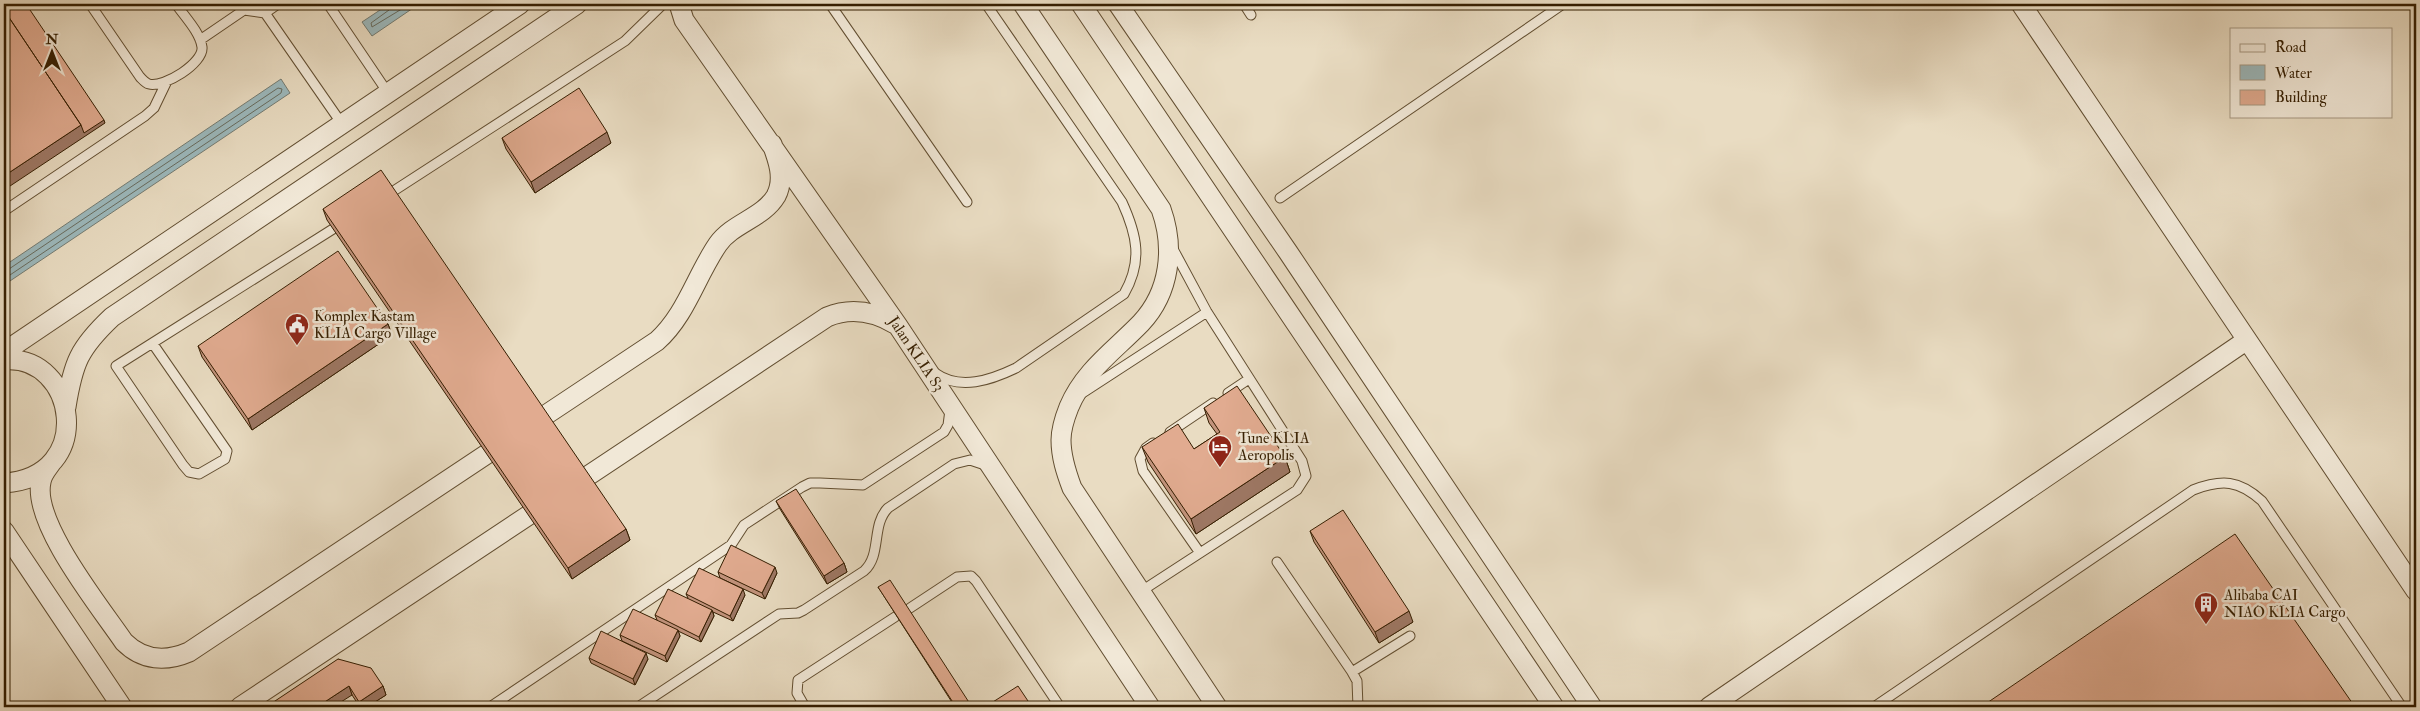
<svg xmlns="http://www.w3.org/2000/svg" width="2420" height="711" viewBox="0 0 2420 711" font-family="'IM FELL Double Pica',serif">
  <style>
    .water { fill: #9cb9bd; stroke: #737b72 }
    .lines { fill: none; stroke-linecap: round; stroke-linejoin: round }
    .shore { stroke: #686c5f; stroke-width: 1 }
    .service-casing { stroke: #624e31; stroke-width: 11 }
    .minor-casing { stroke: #624e31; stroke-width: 21 }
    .service { stroke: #f1e8d7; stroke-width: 9 }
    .minor { stroke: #f1e8d7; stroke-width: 19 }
    .wall { fill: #c2937c; stroke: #351e01 }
    .shaded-wall { fill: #9e7865; stroke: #351e01 }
    .building { fill: #e1ab90; stroke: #351e01 }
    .labels { text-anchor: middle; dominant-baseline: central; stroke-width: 5; stroke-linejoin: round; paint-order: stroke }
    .poi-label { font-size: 15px; fill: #351e01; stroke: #f1e8d7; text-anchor: start }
    .street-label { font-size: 15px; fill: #351e01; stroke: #f1e8d7 }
  </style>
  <rect width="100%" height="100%" fill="#e9dcc2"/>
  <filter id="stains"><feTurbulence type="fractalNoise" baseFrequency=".004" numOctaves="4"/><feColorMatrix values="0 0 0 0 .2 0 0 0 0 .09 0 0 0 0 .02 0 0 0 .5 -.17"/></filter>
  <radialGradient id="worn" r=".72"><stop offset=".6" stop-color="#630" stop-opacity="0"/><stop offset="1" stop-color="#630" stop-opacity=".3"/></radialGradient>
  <!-- water -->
  <path class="water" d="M389,4H419L372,36L362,22Z
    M281,79L290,93L4,285V266Z"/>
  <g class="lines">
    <!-- shore -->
    <path class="shore" d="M391,4L389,10L371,23L372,27L410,4
      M4,270L9,269L278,88L282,89L281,93L4,279"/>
    <!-- service casing -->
    <g class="service-casing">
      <path id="service" d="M90,4L140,77C143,80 145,83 149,84C164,88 204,63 202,47C200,32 184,16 176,4
        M328,4L388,93
        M830,4L967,202
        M1244,4L1251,15
        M265,13L342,124
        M200,40L244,10L265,13L278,4
        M392,192L625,41L663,4
        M1280,198L1563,4
        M4,211L145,116L154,108L166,83
        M153,344L227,451L225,459L199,474L189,472L183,465L116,366L333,229
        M935,373C960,391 991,380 1016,368L1124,294C1143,261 1137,235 1122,202L986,4
        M1228,393L1249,379
        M1081,394L1207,312
        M1170,432L1213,403
        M1153,443L1146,448L1140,459L1143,471L1200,553
        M1277,562L1352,672L1410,636
        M1140,592L1297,490L1306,476L1302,461L1207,312L1172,247
        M910,608L957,577L971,576L976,581L1060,707
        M1352,672L1357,681L1358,707
        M490,707L731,545L744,525L802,487L810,483H820L863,485L944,432L948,425L950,410
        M638,707L779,614L798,613L804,610L864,571C882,555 871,525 888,508L954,464L970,460L985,465
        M805,707L797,693L798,680L895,617
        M1874,707L2193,490C2222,479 2239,480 2262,501L2402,707"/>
    </g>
    <!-- minor casing -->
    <g class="minor-casing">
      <path id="minor" d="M679,4L684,20L898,326L1150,707
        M1023,4L1161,209C1175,248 1170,292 1141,323C1115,350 1084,371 1069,407C1065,417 1061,429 1061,440C1061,457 1066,472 1072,488L1217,707
        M1081,4L1554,707
        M1118,4L1288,252L1592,707
        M2021,4L2416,591
        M4,352L520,4
        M4,360C77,354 97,477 4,483
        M66,407C73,363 79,348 112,317L577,4
        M52,462C48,468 42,474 41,482C32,523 101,608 124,642C143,661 166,662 189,652L657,341C686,315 696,276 718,244C733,223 763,218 776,196C785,179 778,160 772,144
        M4,531L122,707
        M240,707L827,317C851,307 873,311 895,324
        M1709,707L2247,340"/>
    </g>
    <!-- service -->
    <use href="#service" class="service"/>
    <!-- minor -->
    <use href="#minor" class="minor"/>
  </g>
  <!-- wall -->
  <path class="wall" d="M502,138L611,143L535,193L506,149Z
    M323,209L626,529L630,540L572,579L327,220Z
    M388,324L392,335L252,430L202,357L198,346Z
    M1204,408L1285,457L1290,472L1196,534L1148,462L1142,447L1194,449L1217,434L1209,423Z
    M776,501L844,563L847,572L827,584L780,509Z
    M1310,531L1413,622L1379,643L1314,542Z
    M718,572L777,573L765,599L720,578Z
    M878,587L972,707H955L880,590Z
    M686,594L745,595L733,621L713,612L714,616L701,642L678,631L680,636L667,662L622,641L620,635L657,620L655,615L688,598Z
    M589,658L648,659L635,685L591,663Z
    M338,659L383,686L386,695L367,707H360L352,695Z"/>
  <!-- shaded-wall -->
  <path class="shaded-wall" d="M1314,4H1322L1315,8Z
    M104,120L105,123L4,190V176L81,125Z
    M607,132L611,143L535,193L531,182Z
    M388,324L392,335L252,430L248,419Z
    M1285,457L1290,472L1196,534L1191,519Z
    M626,529L630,540L572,579L568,568Z
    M844,563L847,572L827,584L824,576Z
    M775,567L777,573L765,599L762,593Z
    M743,589L745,595L733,621L730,616Z
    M712,610L714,616L701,642L699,637Z
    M1409,611L1413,622L1379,643L1375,632Z
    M678,630L680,636L667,662L665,656Z
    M646,653L648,659L635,685L633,679Z
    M349,686L352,695L333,707H317Z
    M383,686L386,695L367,707H361L359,702Z"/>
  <!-- building -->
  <path class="building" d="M4,4H26L104,120L84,133L81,125L4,10Z
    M4,10L81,125L4,176Z
    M579,88L607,132L531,182L502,138Z
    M381,170L626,529L568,568L323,209Z
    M338,251L388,324L248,419L198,346Z
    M1237,386L1285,457L1191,519L1142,447L1178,424L1194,449L1220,432L1204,408Z
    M796,489L844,563L824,576L776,501Z
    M1343,510L1409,611L1375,632L1310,531Z
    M2235,534L2355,707H1981Z
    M731,545L775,567L762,593L718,572Z
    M699,568L743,589L730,616L686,594Z
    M890,580L972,707H956L878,587Z
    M668,589L712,610L699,637L655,615Z
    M633,609L678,630L665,656L620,635Z
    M601,631L646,653L633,679L589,658Z
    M338,659L371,668L383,686L359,702L349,686L317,707H266Z
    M1018,686L1032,707H985Z"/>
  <!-- icons -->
  <defs>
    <g id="civic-pin" transform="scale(1.25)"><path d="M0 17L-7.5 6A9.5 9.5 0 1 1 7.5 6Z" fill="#8f2418" stroke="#f1e8d7"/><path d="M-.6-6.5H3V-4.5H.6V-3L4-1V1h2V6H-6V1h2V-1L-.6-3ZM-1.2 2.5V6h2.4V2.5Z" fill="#fff"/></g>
    <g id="hotel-pin" transform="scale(1.25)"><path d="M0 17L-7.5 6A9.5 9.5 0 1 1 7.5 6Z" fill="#8f2418" stroke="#f1e8d7"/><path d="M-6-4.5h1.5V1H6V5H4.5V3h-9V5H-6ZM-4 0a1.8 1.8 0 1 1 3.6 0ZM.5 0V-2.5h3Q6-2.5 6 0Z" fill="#fff"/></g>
    <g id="building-pin" transform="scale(1.25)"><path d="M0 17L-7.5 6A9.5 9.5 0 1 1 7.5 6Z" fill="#8f2418" stroke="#f1e8d7"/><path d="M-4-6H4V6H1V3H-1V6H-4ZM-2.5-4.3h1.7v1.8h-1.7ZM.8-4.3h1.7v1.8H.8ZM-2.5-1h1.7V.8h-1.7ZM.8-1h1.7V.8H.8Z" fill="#fff"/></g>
  </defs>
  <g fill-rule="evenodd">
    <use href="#civic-pin" x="297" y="325"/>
    <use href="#hotel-pin" x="1220" y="447"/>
    <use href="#building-pin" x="2206" y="604"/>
  </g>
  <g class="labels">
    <!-- poi labels -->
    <g class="poi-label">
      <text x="314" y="316">Komplex Kastam<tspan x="314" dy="17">KLIA Cargo Village</tspan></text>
      <text x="1238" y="438">Tune KLIA<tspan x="1238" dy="17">Aeropolis</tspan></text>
      <text x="2224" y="595">Alibaba CAI<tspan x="2224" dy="17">NIAO KLIA Cargo</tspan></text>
    </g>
    <!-- street labels -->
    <g class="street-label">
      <text transform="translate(916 354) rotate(56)">Jalan KLIA S3</text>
    </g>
  </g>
  <!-- margin -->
  <rect width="2420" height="711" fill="none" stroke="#e9dcc2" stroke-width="20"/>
  <rect x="5" y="5" width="2410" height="701" fill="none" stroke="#351e01" stroke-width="2.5"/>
  <rect x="10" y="10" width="2400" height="691" fill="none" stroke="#351e01"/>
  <!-- legend -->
  <rect x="2230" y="28" width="162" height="90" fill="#f1e8d7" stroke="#a69781"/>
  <rect x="2240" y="44" width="25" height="8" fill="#f1e8d7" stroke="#a69781"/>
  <text x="2275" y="52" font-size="15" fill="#351e01">Road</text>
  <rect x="2240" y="65" width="25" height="15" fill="#9cb9bd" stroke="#a69781"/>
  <text x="2275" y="78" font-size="15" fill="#351e01">Water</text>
  <rect x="2240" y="90" width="25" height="15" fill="#e1ab90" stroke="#a69781"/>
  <text x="2275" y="102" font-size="15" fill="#351e01">Building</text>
  <!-- north arrow -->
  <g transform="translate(52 52)" stroke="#f1e8d7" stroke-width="4" paint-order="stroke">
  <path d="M0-4L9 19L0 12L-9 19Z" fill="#351e01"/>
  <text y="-8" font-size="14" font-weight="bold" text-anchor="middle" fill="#351e01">N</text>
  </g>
  <rect width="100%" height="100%" filter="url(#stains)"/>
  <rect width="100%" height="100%" fill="url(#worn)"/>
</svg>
